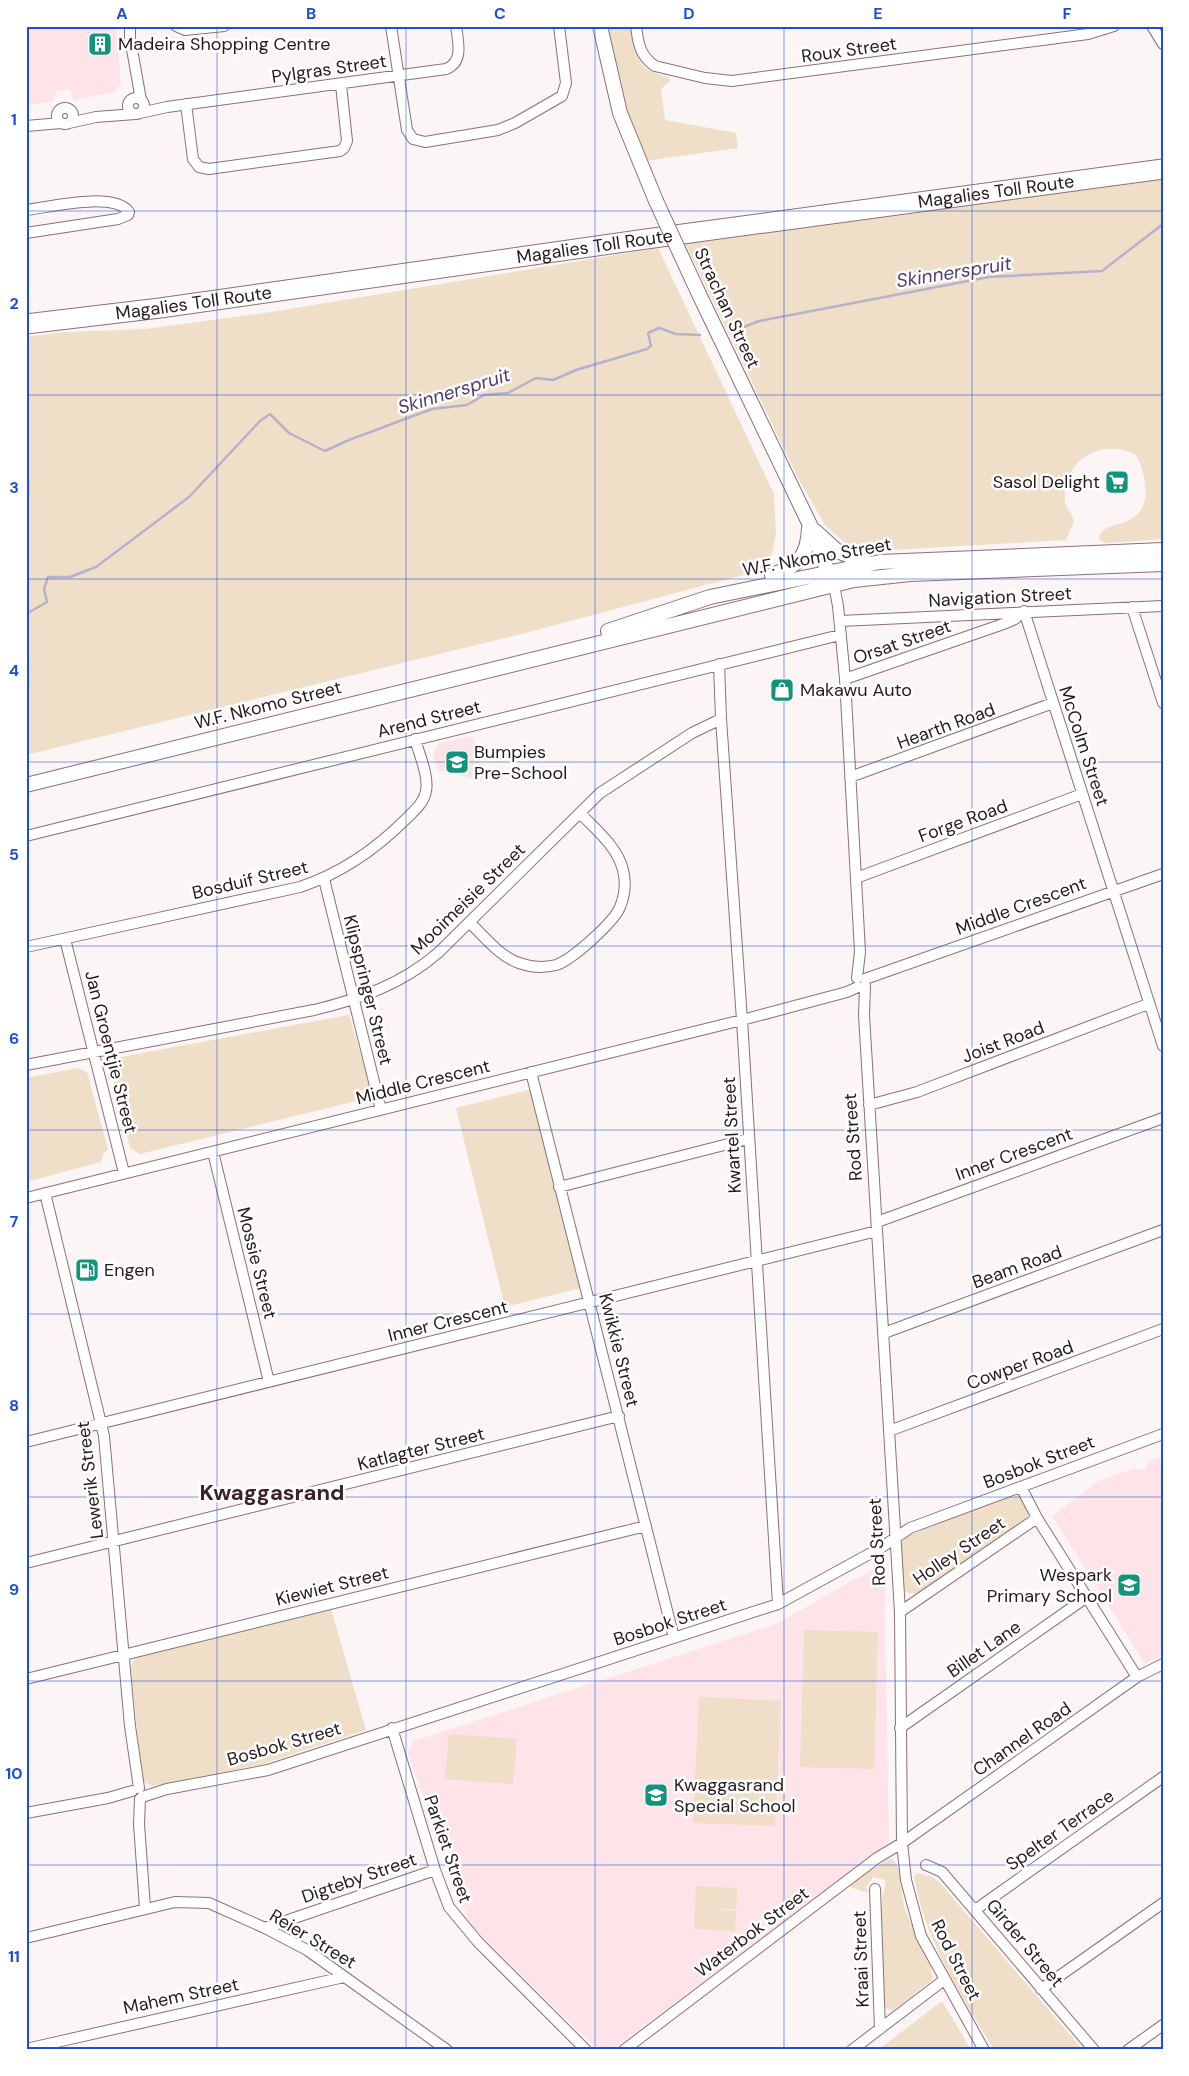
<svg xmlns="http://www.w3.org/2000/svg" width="1189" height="2076" viewBox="0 0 1189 2076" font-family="'DM Sans',sans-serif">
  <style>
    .built { fill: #fee3e8 }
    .green { fill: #efdec8 }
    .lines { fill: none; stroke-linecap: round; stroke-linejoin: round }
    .stream { stroke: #b8b1ce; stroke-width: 2.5 }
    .street-casing { stroke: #8e6f75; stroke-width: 12 }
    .secondary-casing { stroke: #8e6f75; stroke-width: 16 }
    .highway-casing { stroke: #8e6f75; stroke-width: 21 }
    .street { stroke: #fff; stroke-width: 10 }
    .secondary { stroke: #fff; stroke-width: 14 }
    .highway { stroke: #fff; stroke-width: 19 }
    .secondary-bridge-casing { stroke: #8e6f75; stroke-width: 16; stroke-linecap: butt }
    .secondary-bridge { stroke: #fff; stroke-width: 14 }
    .grid { fill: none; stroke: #1d4ed8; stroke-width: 1; stroke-opacity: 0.55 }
    .labels { text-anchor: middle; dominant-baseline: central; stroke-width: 5; stroke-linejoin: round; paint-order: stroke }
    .poi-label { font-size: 18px; fill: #25191c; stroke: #fff; text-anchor: start }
    .street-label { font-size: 18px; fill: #25191c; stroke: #fff }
    .water-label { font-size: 19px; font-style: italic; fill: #4c406b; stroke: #fff }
    .district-label { font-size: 22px; font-weight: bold; fill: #3c2228; stroke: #fff }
    .neatline { fill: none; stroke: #1d4ed8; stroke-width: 2 }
    .grid-label { font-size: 16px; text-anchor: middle; font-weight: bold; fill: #1d4ed8 }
  </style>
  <rect width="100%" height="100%" fill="#fcf5f6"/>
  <!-- built -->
  <path class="built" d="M26,26H116L121,83L115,92L74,100L70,90H66L56,92L54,101L26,106Z
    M473,736L484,781L438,770L433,753L439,743Z
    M1163,1456V1655L1145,1664L1052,1516L1098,1481L1135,1468L1141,1470L1147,1468L1149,1461Z
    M884,1563L889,1842L613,2049L598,2050L471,1926L448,1864L451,1851L447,1841L438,1837L408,1753L413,1741L776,1624Z"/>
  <!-- green -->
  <path class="green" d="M608,26H633C636,42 634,66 653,72C659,75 666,75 671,80L661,89L665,120L736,133L738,148L644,161C627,117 614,73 608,26Z
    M1163,178V539L1105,543L1099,539C1100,516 1151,535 1145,484C1144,473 1141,464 1135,454C1100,438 1062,460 1065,501C1066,509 1073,515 1074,522L1066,540L875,551L859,549L844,542L825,525L798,478L685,243Z
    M658,248L774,494L776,533L771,558L758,571L529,632L26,755V337L64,332L146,329L271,312Z
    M349,1015L373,1097L140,1154L130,1148L111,1067L115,1058Z
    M77,1068L87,1072L108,1149L103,1154L101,1162L26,1182V1078Z
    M532,1089L581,1288L505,1307L456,1108Z
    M1018,1496L1025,1500L1029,1513L1025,1523L921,1594L907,1593L904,1590C903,1575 895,1548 905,1537L1006,1497Z
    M331,1609L366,1730L259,1765L153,1786L142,1781L131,1667L135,1658Z
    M804,1630L878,1632L874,1769L800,1767Z
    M699,1697L781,1701L775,1826L693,1823Z
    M449,1734L517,1739L513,1784L445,1779Z
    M891,1858C903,1866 900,1895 905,1909C912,1932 933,1954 932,1980L894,2010H889L884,2006C883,1973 881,1940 881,1907C881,1896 886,1890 885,1880L873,1877L866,1887L868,1893L850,1887L858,1878Z
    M918,1873L932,1877L940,1883L1083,2050H994C961,1994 925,1942 914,1876Z
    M696,1886L737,1888L736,1909L699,1908L736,1911L735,1931L694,1929Z
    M942,2001L971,2050H878Z"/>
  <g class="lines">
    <!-- stream -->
    <path class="stream" d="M739,329L759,321L989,277L1102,271L1163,224
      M26,614L47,602L44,589L48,577H70L96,567L189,497L260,421L270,414L289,433L325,451L349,440L432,409L467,405L484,395L508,393L536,378L553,380L576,370L647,349L651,346L648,333L659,328L676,334L700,335"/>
    <!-- street casing -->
    <g class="street-casing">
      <path id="street" d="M130,26V38L141,100
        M176,26L185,30L224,26
        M391,26L407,130L413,139L425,142L498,130L515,123L562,96L566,83L559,26
        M636,26C638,43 640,56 655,66L705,78L732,81L1088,34L1114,26
        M1152,26L1163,44
        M128 106a8 8 0 1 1 16 0a8 8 0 1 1-16 0Z
        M186,104L193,159L199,167L209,169L340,151L344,148L347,141L341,85
        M57 116a8 8 0 1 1 16 0a8 8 0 1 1-16 0Z
        M140,113L167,107L446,69C464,62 458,42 456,26
        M69,123L96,117L135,114
        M26,126L61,123
        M26,210C50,207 114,191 129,212L128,215L118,219L26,233
        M834,585L838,606L845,679L860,952L857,978
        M1132,607L1163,703
        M840,621L1163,606
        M719,664L721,719L742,1020L778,1604
        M845,679L1006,623L1015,619L1024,611L1163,1046
        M850,777L1053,703
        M26,836L840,635
        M856,878L1082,794
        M324,879L381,1110
        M469,922C484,936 499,956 519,963C530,967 544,968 556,965C572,960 614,922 620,907C625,895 626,882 623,870C617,846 596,830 580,813
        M65,939L124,1173
        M26,947L300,887C342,873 375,850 406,819C414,811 424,803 426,791C429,776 419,754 415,739
        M865,979L1163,874
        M865,986L864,1015L900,1612L902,1843L906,1880L921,1936L984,2050
        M26,1065L314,1010C360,999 402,984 438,953L600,793L692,733L721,719
        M531,1072L674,1638
        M869,1105L917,1092L1148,1004
        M213,1152L269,1382
        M559,1187L748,1139
        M45,1193L104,1436L130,1726L139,1788
        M26,1198L742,1020L847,992L858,987
        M877,1222L1163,1118
        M884,1333L1163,1230
        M889,1431L1163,1329
        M26,1442L877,1231
        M1021,1487L1037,1518L1137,1677
        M26,1563L619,1416
        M900,1612L1037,1518
        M26,1679L646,1526
        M392,1728L435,1870L449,1907L478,1942L586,2050
        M900,1728L1087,1597
        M142,1797L167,1789L268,1770L778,1604L882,1547L910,1528L1163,1434
        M140,1799L139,1824L145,1908
        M26,1813L108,1798L132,1791
        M926,1865L942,1872L1094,2050
        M875,1889L880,2029
        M975,1910L1163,1777
        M265,1928L435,1870
        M26,1938L175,1902L209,1903L265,1928L307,1950L447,2050
        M1041,1989L1163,1903
        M26,2049L344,1977
        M624,2050L877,1858L902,1843L1137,1677L1163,1664
        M852,2050L944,1980
        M1128,2050L1163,2025"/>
    </g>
    <!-- secondary casing -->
    <g class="secondary-casing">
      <path id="secondary" d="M600,26L620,113L656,201
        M698,292L810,525L830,577
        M815,531L837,551L866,562
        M772,575C798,566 808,557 809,528
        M608,631L710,597L880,562L1163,550
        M26,785L854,580L910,574L1163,564"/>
    </g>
    <!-- highway casing -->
    <g class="highway-casing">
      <g id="highway">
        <path id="s1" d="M26,324L160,308L646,239L1163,169"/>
      </g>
    </g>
    <!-- street -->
    <use href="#street" class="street"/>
    <!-- secondary -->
    <use href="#secondary" class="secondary"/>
    <!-- highway -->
    <use href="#highway" class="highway"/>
    <!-- secondary-bridge casing -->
    <g class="secondary-bridge-casing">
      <path id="secondary-bridge" d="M656,201L698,292"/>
    </g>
    <!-- secondary-bridge -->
    <use href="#secondary-bridge" class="secondary-bridge"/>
  </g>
  <!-- grid -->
  <path class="grid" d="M217,26V2050M406,26V2050M595,26V2050M784,26V2050M972,26V2050M26,211H1163M26,395H1163M26,579H1163M26,762H1163M26,946H1163M26,1130H1163M26,1314H1163M26,1497H1163M26,1681H1163M26,1865H1163"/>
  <!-- icons -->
  <defs>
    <g id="building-square" transform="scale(1.25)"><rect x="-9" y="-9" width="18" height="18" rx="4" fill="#12937b" stroke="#fff"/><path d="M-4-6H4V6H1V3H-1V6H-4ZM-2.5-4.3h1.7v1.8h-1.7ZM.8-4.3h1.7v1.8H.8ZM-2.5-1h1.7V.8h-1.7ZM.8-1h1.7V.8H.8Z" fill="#fff"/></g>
    <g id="supermarket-square" transform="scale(1.25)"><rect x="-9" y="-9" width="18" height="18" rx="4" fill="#12937b" stroke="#fff"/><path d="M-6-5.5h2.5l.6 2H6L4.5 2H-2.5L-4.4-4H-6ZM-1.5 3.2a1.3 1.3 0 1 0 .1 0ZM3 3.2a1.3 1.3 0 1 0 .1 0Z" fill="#fff"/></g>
    <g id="shop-square" transform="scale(1.25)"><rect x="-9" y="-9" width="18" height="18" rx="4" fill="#12937b" stroke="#fff"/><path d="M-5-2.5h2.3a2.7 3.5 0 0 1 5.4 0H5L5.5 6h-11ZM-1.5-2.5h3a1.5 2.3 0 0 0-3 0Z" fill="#fff"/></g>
    <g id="school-square" transform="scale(1.25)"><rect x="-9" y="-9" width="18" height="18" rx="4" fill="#12937b" stroke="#fff"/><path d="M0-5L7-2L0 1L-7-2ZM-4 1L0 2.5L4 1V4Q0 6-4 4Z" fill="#fff"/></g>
    <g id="fuel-square" transform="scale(1.25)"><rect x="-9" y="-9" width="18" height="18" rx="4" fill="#12937b" stroke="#fff"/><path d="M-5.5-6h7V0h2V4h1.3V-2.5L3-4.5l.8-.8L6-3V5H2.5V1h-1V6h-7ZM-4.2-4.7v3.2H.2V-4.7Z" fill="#fff"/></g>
  </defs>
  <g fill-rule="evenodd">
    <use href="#building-square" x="100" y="44"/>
    <use href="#supermarket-square" x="1117" y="482"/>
    <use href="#shop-square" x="782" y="690"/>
    <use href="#school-square" x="457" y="762"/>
    <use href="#fuel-square" x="87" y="1270"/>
    <use href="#school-square" x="1129" y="1585"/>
    <use href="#school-square" x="656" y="1795"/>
  </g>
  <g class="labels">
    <!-- poi labels -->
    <g class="poi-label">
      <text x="118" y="44">Madeira Shopping Centre</text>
      <text x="1100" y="482" text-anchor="end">Sasol Delight</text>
      <text x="800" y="690">Makawu Auto</text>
      <text x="474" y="752">Bumpies<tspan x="474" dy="21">Pre-School</tspan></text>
      <text x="104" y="1270">Engen</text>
      <text x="1112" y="1575" text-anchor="end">Wespark<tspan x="1112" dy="21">Primary School</tspan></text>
      <text x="674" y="1785">Kwaggasrand<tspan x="674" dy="21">Special School</tspan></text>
    </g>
    <!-- street labels -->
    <g class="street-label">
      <text transform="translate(849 50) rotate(-8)">Roux Street</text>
      <text transform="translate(329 69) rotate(-8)">Pylgras Street</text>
      <text stroke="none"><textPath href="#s1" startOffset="979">Magalies Toll Route</textPath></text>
      <text stroke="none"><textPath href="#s1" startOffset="574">Magalies Toll Route</textPath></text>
      <text stroke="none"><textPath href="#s1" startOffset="169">Magalies Toll Route</textPath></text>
      <text transform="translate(727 308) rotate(65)">Strachan Street</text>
      <text transform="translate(817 557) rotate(-10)">W.F. Nkomo Street</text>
      <text transform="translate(1000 597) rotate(-3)">Navigation Street</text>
      <text transform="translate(902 642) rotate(-19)">Orsat Street</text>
      <text transform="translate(268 705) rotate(-14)">W.F. Nkomo Street</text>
      <text transform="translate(429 719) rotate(-14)">Arend Street</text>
      <text transform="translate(946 726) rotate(-20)">Hearth Road</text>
      <text transform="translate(1084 746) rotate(72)">McColm Street</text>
      <text transform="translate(963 821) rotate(-20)">Forge Road</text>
      <text transform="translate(250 880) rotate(-13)">Bosduif Street</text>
      <text transform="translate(468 899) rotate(-44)">Mooimeisie Street</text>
      <text transform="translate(1021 906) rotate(-20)">Middle Crescent</text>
      <text transform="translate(368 990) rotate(76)">Klipspringer Street</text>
      <text transform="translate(1003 1042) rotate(-21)">Joist Road</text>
      <text transform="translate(111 1052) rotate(76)">Jan Groentjie Street</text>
      <text transform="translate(423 1082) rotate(-14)">Middle Crescent</text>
      <text transform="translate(732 1135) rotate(-93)">Kwartel Street</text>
      <text transform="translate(853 1137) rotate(-94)">Rod Street</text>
      <text transform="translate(1014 1154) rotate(-20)">Inner Crescent</text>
      <text transform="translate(257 1263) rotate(76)">Mossie Street</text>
      <text transform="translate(1017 1267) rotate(-20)">Beam Road</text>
      <text transform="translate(448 1321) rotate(-14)">Inner Crescent</text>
      <text transform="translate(619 1350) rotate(76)">Kwikkie Street</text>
      <text transform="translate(1020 1365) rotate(-20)">Cowper Road</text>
      <text transform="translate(421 1449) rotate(-14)">Katlagter Street</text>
      <text transform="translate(1039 1462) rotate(-21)">Bosbok Street</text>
      <text transform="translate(90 1480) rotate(-97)">Lewerik Street</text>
      <text transform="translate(877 1542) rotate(-93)">Rod Street</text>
      <text transform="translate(959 1551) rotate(-34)">Holley Street</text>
      <text transform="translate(332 1586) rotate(-14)">Kiewiet Street</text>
      <text transform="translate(670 1622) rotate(-18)">Bosbok Street</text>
      <text transform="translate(984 1649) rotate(-35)">Billet Lane</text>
      <text transform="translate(1022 1739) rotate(-35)">Channel Road</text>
      <text transform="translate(284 1744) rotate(-16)">Bosbok Street</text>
      <text transform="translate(1060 1830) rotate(-35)">Spelter Terrace</text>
      <text transform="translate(448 1849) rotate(71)">Parkiet Street</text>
      <text transform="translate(359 1878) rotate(-19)">Digteby Street</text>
      <text transform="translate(752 1932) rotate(-37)">Waterbok Street</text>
      <text transform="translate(313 1939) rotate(31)">Reier Street</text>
      <text transform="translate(1025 1943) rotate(50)">Girder Street</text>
      <text transform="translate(861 1959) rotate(-92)">Kraai Street</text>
      <text transform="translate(956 1960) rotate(63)">Rod Street</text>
      <text transform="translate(181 1996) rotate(-12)">Mahem Street</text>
    </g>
    <!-- water labels -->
    <g class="water-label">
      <text transform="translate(954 272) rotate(-9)">Skinnerspruit</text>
      <text transform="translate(454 391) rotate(-17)">Skinnerspruit</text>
    </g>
    <!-- district labels -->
    <g class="district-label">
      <text x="272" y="1492">Kwaggasrand</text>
    </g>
  </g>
  <!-- border -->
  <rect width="1189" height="2076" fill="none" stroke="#ffffff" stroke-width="55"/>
  <rect x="28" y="28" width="1134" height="2020" class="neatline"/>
  <g class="grid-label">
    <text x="122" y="19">A</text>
    <text x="311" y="19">B</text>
    <text x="500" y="19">C</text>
    <text x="689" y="19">D</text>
    <text x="878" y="19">E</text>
    <text x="1067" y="19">F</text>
    <text x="14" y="125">1</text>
    <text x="14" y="309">2</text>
    <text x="14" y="493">3</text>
    <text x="14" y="676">4</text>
    <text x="14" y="860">5</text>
    <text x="14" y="1044">6</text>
    <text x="14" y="1227">7</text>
    <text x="14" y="1411">8</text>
    <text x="14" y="1595">9</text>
    <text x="14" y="1779">10</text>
    <text x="14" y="1962">11</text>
  </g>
</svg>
